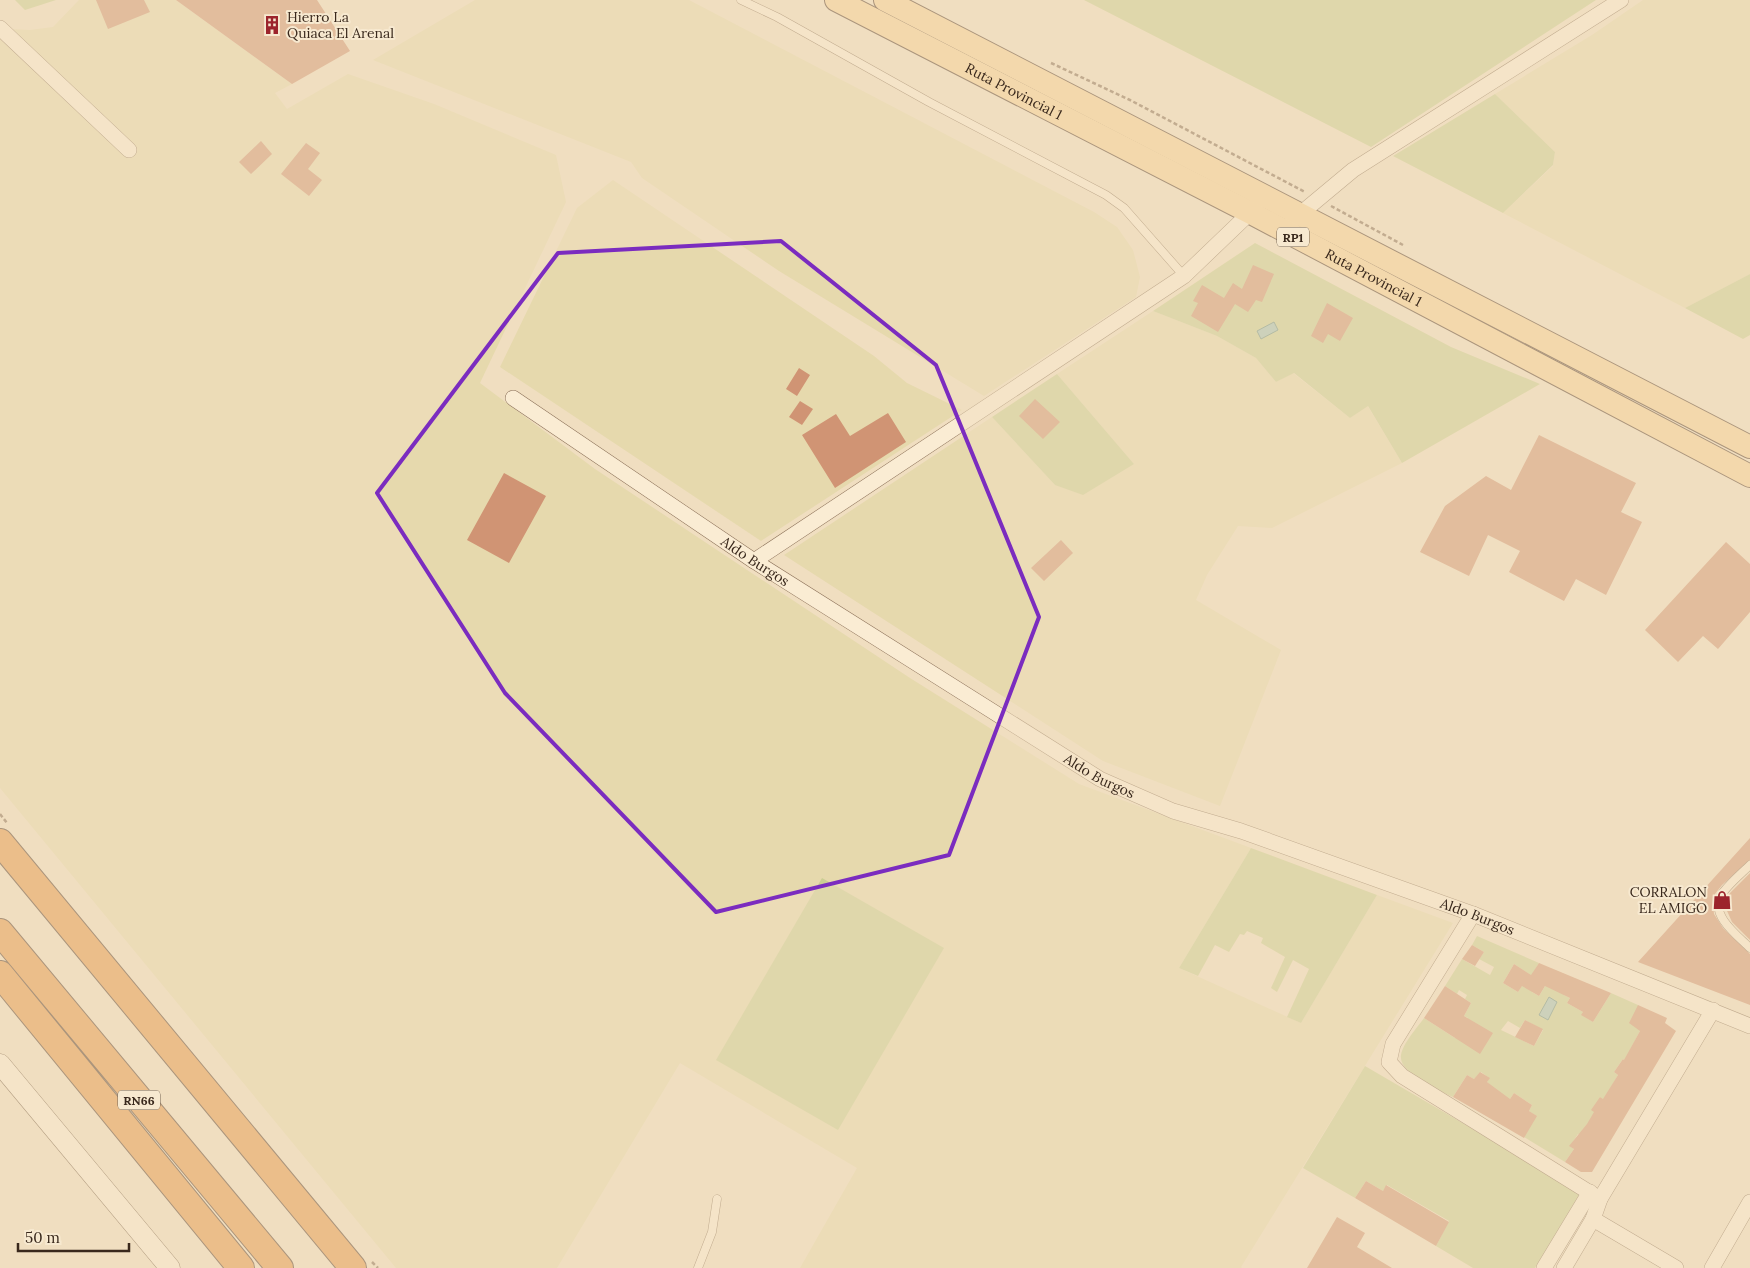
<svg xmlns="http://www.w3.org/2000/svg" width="1750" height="1268" viewBox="0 0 1750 1268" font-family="Lora,serif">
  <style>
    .farmland { fill: #e6d9ad }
    .green { fill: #cbce93; fill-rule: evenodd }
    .water { fill: #a3c2b7; stroke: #6a9084 }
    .building { fill: #d09474 }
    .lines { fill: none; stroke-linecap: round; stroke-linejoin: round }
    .lane-casing { stroke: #8a6f57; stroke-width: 9 }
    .street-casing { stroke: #8a6f57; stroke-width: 16 }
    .secondary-casing { stroke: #6b503a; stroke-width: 21 }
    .primary-casing { stroke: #573d2c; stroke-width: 24 }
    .highway-casing { stroke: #573d2c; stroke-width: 28 }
    .path { stroke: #8a6f57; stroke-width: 2.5; stroke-dasharray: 4 2.5; stroke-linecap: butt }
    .lane { stroke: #faecd3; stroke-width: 8 }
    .street { stroke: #faecd3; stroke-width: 15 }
    .secondary { stroke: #faecd3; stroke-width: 20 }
    .primary { stroke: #f6d195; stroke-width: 22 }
    .highway { stroke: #e4974b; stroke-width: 26 }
    .marked { fill: none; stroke: #7b2cbf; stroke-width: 4; stroke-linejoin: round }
    .labels { text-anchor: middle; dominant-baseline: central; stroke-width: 4; stroke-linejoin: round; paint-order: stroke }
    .shield { fill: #f7e9d0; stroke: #726252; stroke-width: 1 }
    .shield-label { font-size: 12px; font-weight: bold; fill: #39281c }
    .poi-label { font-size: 14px; fill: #39281c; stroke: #f7e9d0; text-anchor: start }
    .street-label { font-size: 14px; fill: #39281c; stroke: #f7e9d0 }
  </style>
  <rect width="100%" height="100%" fill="#f0dec0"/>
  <!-- farmland -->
  <path class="farmland" d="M79,0H176L292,84L275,93L287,109L348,74L434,104L556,155L566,202L480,383L595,469L910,678L1079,784L1251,848L1179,968L1301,1023L1377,895L1453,923L1241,1267L1242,1268H800L857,1168L680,1063L557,1268H396L0,788V22L8,29L30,30L53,27Z
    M475,0H689L1094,212L1117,227L1133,250L1140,277L1136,297L984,396L779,271L642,178L631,162L373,60Z
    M1643,0H1750V274L1685,308L1503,213L1553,166L1555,152L1495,94L1592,35Z
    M613,180L874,356L907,383L962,410L761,541L500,367L577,208Z
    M1153,311L1217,336L1256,358L1276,382L1293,373L1350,418L1367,405L1402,463L1272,528L1238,526L1207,575L1196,600L1281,650L1220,806L1103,761L784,555L992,417L1055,485L1134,464L1057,374Z"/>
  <!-- green -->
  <path class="green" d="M15,0H56L25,10Z
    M1084,0H1596L1371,147Z
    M1495,94L1555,152L1553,165L1503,213L1393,156Z
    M1255,243L1451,347L1540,384L1402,463L1368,406L1350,418L1294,373L1276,382L1256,358L1217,336L1153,311Z
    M1750,274V335L1743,339L1685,308Z
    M1057,374L1134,464L1083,495L1055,485L992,417Z
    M1251,848L1377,895L1301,1023L1287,1017L1309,969L1293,960L1277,992L1271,988L1285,957L1261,943L1263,938L1247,931L1244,935L1240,934L1229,952L1215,945L1198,976L1179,968Z
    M822,878L944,948L838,1130L716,1060Z
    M1477,936L1539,963L1526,984L1534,988L1532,992L1539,996L1555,970L1573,978L1564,995L1570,998L1567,1003L1583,1012L1582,1015L1593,1022L1611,993L1638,1005L1640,1031L1631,1048L1627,1062L1623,1059L1614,1072L1618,1075L1604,1100L1600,1097L1595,1112L1581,1135L1578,1134L1570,1146L1574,1149L1565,1162L1524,1137L1536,1116L1529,1111L1532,1105L1514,1093L1508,1102L1487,1082L1489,1078L1481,1072L1474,1079L1467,1075L1453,1097C1439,1090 1398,1073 1401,1055C1403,1043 1417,1028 1424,1018L1455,1038L1468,1018L1464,1016L1471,1003L1465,999L1467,995L1459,990L1457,994L1445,986L1462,959L1490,975L1494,967L1479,959L1484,952L1472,945ZM1514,964L1529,974L1518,992L1503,983ZM1525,1020L1543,1030L1534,1046L1501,1030L1508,1021L1520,1028Z
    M1365,1066L1581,1192L1535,1268H1473L1436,1246L1449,1221L1387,1185L1383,1191L1366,1181L1355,1198L1303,1168Z"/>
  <!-- water -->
  <path class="water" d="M1274,322L1278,330L1261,339L1257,331Z
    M1549,997L1557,1002L1548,1020L1539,1015Z"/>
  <!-- building -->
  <path class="building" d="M96,0H144L150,12L108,29Z
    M176,0H317L350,51L292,84Z
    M261,141L272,154L251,174L239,162Z
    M306,143L320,153L308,169L322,180L309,196L281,174Z
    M1253,265L1274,274L1262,302L1256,300L1248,312L1235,304L1218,332L1191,316L1198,303L1193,301L1202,285L1224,298L1233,283L1242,289Z
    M1327,303L1353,318L1340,341L1328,334L1323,343L1311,336Z
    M799,368L810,375L797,396L786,389Z
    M1035,399L1060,422L1043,439L1019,416Z
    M800,401L813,409L802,425L789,417Z
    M888,413L906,442L835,488L802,435L836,414L850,436Z
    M1539,435L1636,483L1621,512L1642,522L1606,595L1576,579L1564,601L1509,572L1520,551L1488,535L1469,576L1420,552L1445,506L1486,476L1511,490Z
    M504,473L546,496L509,563L467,540Z
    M1061,540L1073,553L1044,581L1031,568Z
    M1726,542L1750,564V612L1718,649L1703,636L1678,662L1645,630Z
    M1750,838V860L1722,885L1715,894L1713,905L1714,914L1723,928L1750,954V1005L1638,962Z
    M1750,873V940L1732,922L1724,904L1730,893Z
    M1472,945L1484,952L1475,966L1462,959Z
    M1539,963L1611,993L1593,1022L1581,1015L1583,1012L1567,1003L1570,998L1545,986L1539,996L1522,986L1518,992L1503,983L1514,964L1531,975Z
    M1445,986L1471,1003L1464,1016L1493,1033L1480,1054L1424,1018Z
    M1638,1005L1667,1018L1665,1023L1676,1031L1592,1172H1581L1565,1162L1574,1149L1569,1146L1587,1124L1594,1112L1591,1110L1600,1097L1603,1099L1618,1075L1614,1072L1623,1059L1624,1060L1640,1031L1629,1023Z
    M1525,1020L1543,1029L1534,1046L1515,1037Z
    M1480,1072L1490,1078L1487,1082L1510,1099L1514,1093L1532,1105L1529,1111L1537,1116L1524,1138L1453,1097L1467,1075L1474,1079Z
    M1366,1181L1383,1191L1386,1185L1449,1222L1436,1246L1355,1198Z
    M1337,1217L1365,1233L1357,1247L1392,1268H1307Z"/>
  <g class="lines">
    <!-- lane casing -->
    <g class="lane-casing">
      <path id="lane" d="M741,0L777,17L929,102L1106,195L1124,208L1184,276
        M1750,865C1742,873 1725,887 1720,897C1711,916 1738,936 1750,948
        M698,1268L712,1232L717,1199"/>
    </g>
    <!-- street casing -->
    <g class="street-casing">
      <g id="street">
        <path d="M0,28L129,150"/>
        <path d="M1293,220L1353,170L1621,0"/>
        <path id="s1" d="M513,398L754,561L1100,779L1173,811L1241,831L1473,914L1750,1026"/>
        <path d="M754,561L1184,276L1256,207"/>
        <path d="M1473,914L1393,1044L1389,1062L1402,1076L1600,1199"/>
        <path d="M1593,1219L1676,1268"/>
        <path d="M1544,1268L1590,1192"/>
        <path d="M1564,1268L1593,1219L1600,1199L1713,1010"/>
        <path d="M1712,1268L1750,1202"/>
      </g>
    </g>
    <!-- secondary casing -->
    <g class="secondary-casing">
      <path id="secondary" d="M0,1064L170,1268"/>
    </g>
    <!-- primary casing -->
    <g class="primary-casing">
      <g id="primary">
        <path id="s2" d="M836,0L1251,213L1750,476"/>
        <path d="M885,0L1750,447"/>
      </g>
    </g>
    <!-- highway casing -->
    <g class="highway-casing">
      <path id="highway" d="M0,842L353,1268
        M0,932L280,1268
        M0,974L241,1268"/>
    </g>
    <!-- path -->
    <path class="path" d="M1051,63L1130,100L1305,192
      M1331,206L1403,245
      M0,814L7,823
      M372,1262L378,1268"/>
    <!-- lane -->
    <use href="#lane" class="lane"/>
    <!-- street -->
    <use href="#street" class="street"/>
    <!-- secondary -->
    <use href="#secondary" class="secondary"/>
    <!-- primary -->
    <use href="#primary" class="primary"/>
    <!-- highway -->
    <use href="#highway" class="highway"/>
  </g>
  <!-- marked area -->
  <path d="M0 0H1750V1268H0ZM781,241L936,365L1039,617L949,855L716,912L505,693L377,493L558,253Z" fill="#f0dec0" fill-opacity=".55" fill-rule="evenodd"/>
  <path class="marked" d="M781,241L936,365L1039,617L949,855L716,912L505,693L377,493L558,253Z"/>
  <!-- icons -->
  <defs>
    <g id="building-bare" transform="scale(1.5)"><path d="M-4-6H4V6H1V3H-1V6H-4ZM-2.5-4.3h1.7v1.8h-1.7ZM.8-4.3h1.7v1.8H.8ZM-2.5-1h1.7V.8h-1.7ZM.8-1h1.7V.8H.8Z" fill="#9c242c" stroke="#f7e9d0" stroke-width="2.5" paint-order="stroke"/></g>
    <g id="shop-bare" transform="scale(1.5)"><path d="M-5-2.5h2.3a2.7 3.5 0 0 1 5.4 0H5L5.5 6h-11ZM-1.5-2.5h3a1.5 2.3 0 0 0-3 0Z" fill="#9c242c" stroke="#f7e9d0" stroke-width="2.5" paint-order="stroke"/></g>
  </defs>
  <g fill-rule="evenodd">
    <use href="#building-bare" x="272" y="25"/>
    <use href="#shop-bare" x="1722" y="900"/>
  </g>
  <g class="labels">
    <!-- shield labels -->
    <g class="shield">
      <rect x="1277" y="227.5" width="32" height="19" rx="4"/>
      <rect x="118" y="1090.5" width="42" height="19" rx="4"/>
    </g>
    <g class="shield-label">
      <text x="1293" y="237">RP1</text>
      <text x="139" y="1100">RN66</text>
    </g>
    <!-- poi labels -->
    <g class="poi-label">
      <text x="287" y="17">Hierro La<tspan x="287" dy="16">Quiaca El Arenal</tspan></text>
      <text x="1707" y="892" text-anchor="end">CORRALON<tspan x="1707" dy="16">EL AMIGO</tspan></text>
    </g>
    <!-- street labels -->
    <g class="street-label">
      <text stroke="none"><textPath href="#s2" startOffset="200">Ruta Provincial 1</textPath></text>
      <text stroke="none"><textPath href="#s2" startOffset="605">Ruta Provincial 1</textPath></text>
      <text stroke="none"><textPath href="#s1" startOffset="292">Aldo Burgos</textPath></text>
      <text stroke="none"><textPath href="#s1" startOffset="698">Aldo Burgos</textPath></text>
      <text stroke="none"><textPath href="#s1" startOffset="1102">Aldo Burgos</textPath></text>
    </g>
  </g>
  <!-- scale -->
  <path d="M18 1243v8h111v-8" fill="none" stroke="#39281c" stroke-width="2.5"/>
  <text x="25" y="1243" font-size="15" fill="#39281c" stroke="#f7e9d0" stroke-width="4" paint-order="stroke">50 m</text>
</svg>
